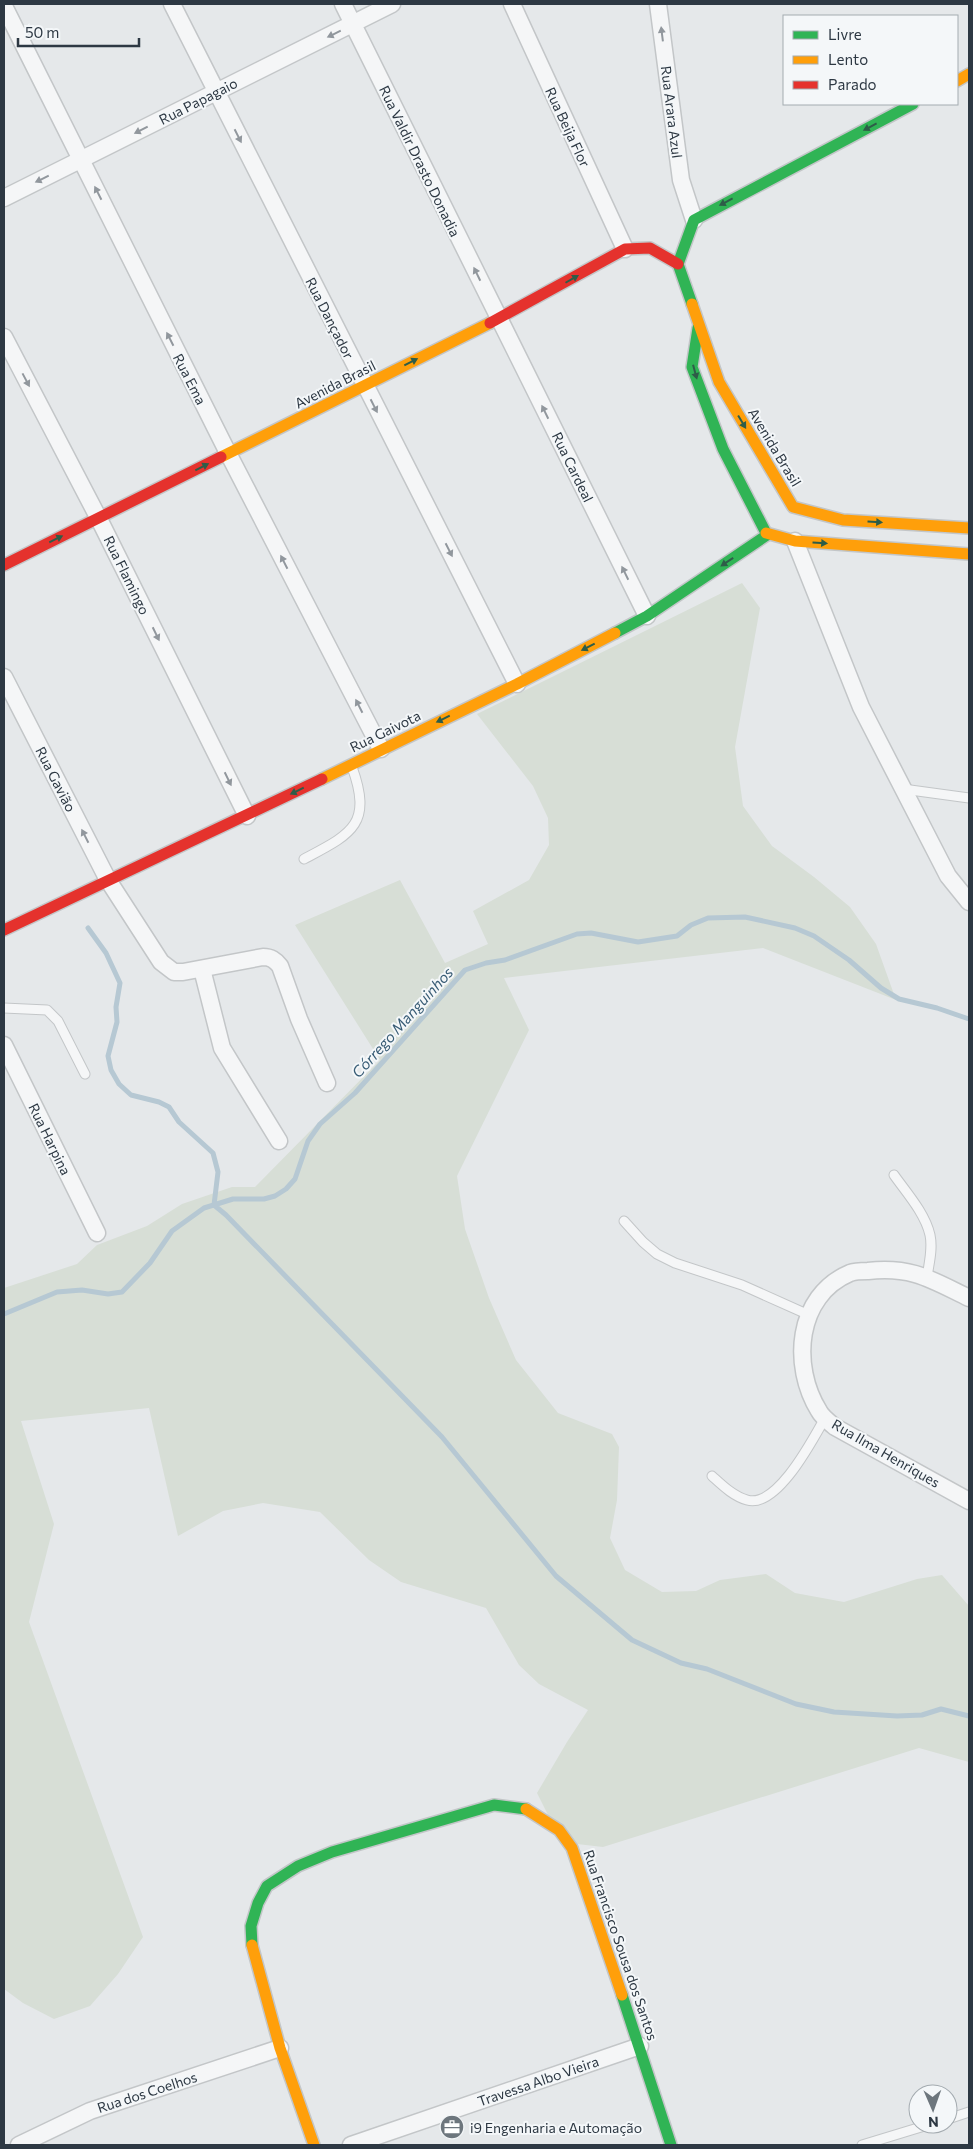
<svg xmlns="http://www.w3.org/2000/svg" width="973" height="2149" viewBox="0 0 973 2149" font-family="Commissioner,sans-serif">
  <style>
    .green { fill: #d7ded6 }
    .lines { fill: none; stroke-linecap: round; stroke-linejoin: round }
    .stream { stroke: #b6c8d3; stroke-width: 5 }
    .lane-casing { stroke: #c3c6c8; stroke-width: 11 }
    .street-casing { stroke: #c3c6c8; stroke-width: 19 }
    .fast-casing { stroke: #c3c6c8; stroke-width: 14 }
    .slow-casing { stroke: #c3c6c8; stroke-width: 14 }
    .jam-casing { stroke: #c3c6c8; stroke-width: 14 }
    .lane { stroke: #f5f6f7; stroke-width: 9 }
    .street { stroke: #f5f6f7; stroke-width: 16 }
    .fast { stroke: #30b455; stroke-width: 11 }
    .slow { stroke: #ff9f0a; stroke-width: 11 }
    .jam { stroke: #e5322d; stroke-width: 11 }
    .oneway { fill: #91979d }
    .oneway2 { fill: #2e5d48 }
    .labels { text-anchor: middle; dominant-baseline: central; stroke-width: 4; stroke-linejoin: round; paint-order: stroke }
    .street-label { font-size: 14px; fill: #2d3843; stroke: #f4f7f9 }
    .poi-label { font-size: 14px; fill: #2d3843; stroke: #f4f7f9; text-anchor: start }
    .water-label { font-size: 15px; font-style: italic; fill: #385c75; stroke: #f4f7f9 }
  </style>
  <rect width="100%" height="100%" fill="#e5e8ea"/>
  <!-- green -->
  <path class="green" d="M742,583L760,608L735,747L743,806L772,846L814,877L850,907L876,944L896,1000L763,948L504,978L529,1030L457,1176L465,1229L489,1298L516,1360L558,1413L612,1434L619,1447L617,1500L610,1538L625,1570L662,1592L696,1591L720,1580L766,1574L795,1593L844,1602L917,1579L942,1575L969,1606V1762L919,1748L603,1847L577,1844L549,1817L537,1793L567,1742L588,1710L539,1684L519,1665L486,1608L401,1582L369,1560L320,1512L263,1503L223,1511L178,1536L149,1408L21,1421L54,1524L29,1622L143,1937L118,1974L90,2006L54,2019L23,2003L4,1989V1288L77,1264L97,1245L147,1226L182,1204L232,1187H255L380,1060L295,925L400,880L445,963L488,944L473,911L529,880L549,845L548,818L533,786L477,714Z"/>
  <g class="lines">
    <!-- stream -->
    <path class="stream" d="M88,928L106,953L120,983L116,1007L117,1022L108,1056L111,1070L119,1084L131,1095L159,1102L169,1107L179,1122L213,1153L218,1172L214,1205
      M214,1205L226,1215L442,1437L556,1576L632,1640L681,1663L707,1669L796,1704L834,1712L897,1716L922,1715L941,1709L969,1716
      M4,1314L57,1292L82,1290L108,1294L122,1292L150,1263L172,1231L204,1208L233,1199H264L275,1196L286,1189L295,1179L308,1141L320,1124L355,1093L465,970L486,963L505,960L577,934L591,933L638,942L677,936L691,925L708,918L745,917L795,928L814,936L849,960L881,988L899,999L937,1008L969,1019"/>
    <!-- lane casing -->
    <g class="lane-casing">
      <path id="lane" d="M903,789L969,798
        M304,859C351,834 373,825 352,767
        M4,1008L47,1010L58,1021L85,1074
        M894,1175C906,1192 925,1213 930,1235C933,1249 929,1263 927,1277
        M624,1221L643,1242L657,1254L675,1263L742,1285L809,1315
        M712,1476C722,1485 733,1496 747,1500C777,1509 813,1439 825,1418
        M948,2119L969,2112
        M862,2145L931,2124"/>
    </g>
    <!-- street casing -->
    <g class="street-casing">
      <path id="street" d="M172,4L517,684
        M343,4L647,616
        M512,4L625,249
        M658,4L681,180L694,220
        M4,6L228,453L381,749
        M4,198L392,4
        M4,337L99,519L247,816
        M795,541L861,707L948,876L969,902
        M4,677L108,880L161,962L174,972H183L263,957C271,957 275,960 280,966L299,1019L327,1083
        M202,969L222,1048L279,1141
        M4,1045L97,1233
        M969,1298C932,1280 912,1266 868,1271C863,1271 855,1271 850,1273C796,1296 791,1366 819,1411C822,1417 829,1422 835,1427L969,1501
        M19,2145L90,2111L280,2048
        M351,2145L640,2046"/>
    </g>
    <!-- fast casing -->
    <g class="fast-casing">
      <path id="fast" d="M692,304L678,264L694,220L913,104
        M698,328L692,367L723,449L766,533
        M615,633L647,616L767,535
        M252,1945L251,1926L258,1903L267,1886L298,1866L332,1852L494,1805L526,1809
        M622,1995L671,2145"/>
    </g>
    <!-- slow casing -->
    <g class="slow-casing">
      <path id="slow" d="M957,81L969,74
        M692,304L719,382L793,507L843,520L969,528
        M221,457L490,323
        M766,533L795,541L969,554
        M322,779L517,684L615,633
        M526,1809L559,1830L572,1848L622,1995
        M252,1945L280,2048L314,2145"/>
    </g>
    <!-- jam casing -->
    <g class="jam-casing">
      <path id="jam" d="M490,323L625,249L650,248L678,264
        M4,565L221,457
        M4,930L322,779"/>
    </g>
    <!-- lane -->
    <use href="#lane" class="lane"/>
    <!-- street -->
    <use href="#street" class="street"/>
    <!-- fast -->
    <use href="#fast" class="fast"/>
    <!-- slow -->
    <use href="#slow" class="slow"/>
    <!-- jam -->
    <use href="#jam" class="jam"/>
  </g>
  <!-- one-way arrows -->
  <defs><path id="oneway-solid" d="M-6-.8H1V-3.2L6.5 0L1 3.2V.8H-6Z" transform="scale(1.25)"/></defs>
  <g class="oneway">
    <use href="#oneway-solid" transform="translate(334 34) rotate(154)"/>
    <use href="#oneway-solid" transform="translate(662 34) rotate(-97)"/>
    <use href="#oneway-solid" transform="translate(141 130) rotate(153)"/>
    <use href="#oneway-solid" transform="translate(238 136) rotate(63)"/>
    <use href="#oneway-solid" transform="translate(42 179) rotate(154)"/>
    <use href="#oneway-solid" transform="translate(98 193) rotate(-117)"/>
    <use href="#oneway-solid" transform="translate(477 274) rotate(-116)"/>
    <use href="#oneway-solid" transform="translate(170 339) rotate(-117)"/>
    <use href="#oneway-solid" transform="translate(26 380) rotate(62)"/>
    <use href="#oneway-solid" transform="translate(374 406) rotate(63)"/>
    <use href="#oneway-solid" transform="translate(545 412) rotate(-116)"/>
    <use href="#oneway-solid" transform="translate(449 550) rotate(63)"/>
    <use href="#oneway-solid" transform="translate(284 562) rotate(-117)"/>
    <use href="#oneway-solid" transform="translate(625 573) rotate(-116)"/>
    <use href="#oneway-solid" transform="translate(156 634) rotate(64)"/>
    <use href="#oneway-solid" transform="translate(359 706) rotate(-117)"/>
    <use href="#oneway-solid" transform="translate(228 779) rotate(64)"/>
    <use href="#oneway-solid" transform="translate(85 836) rotate(-117)"/>
  </g>
  <g class="oneway2">
    <use href="#oneway-solid" transform="translate(870 127) rotate(152)"/>
    <use href="#oneway-solid" transform="translate(726 202) rotate(152)"/>
    <use href="#oneway-solid" transform="translate(572 279) rotate(-30)"/>
    <use href="#oneway-solid" transform="translate(411 362) rotate(-27)"/>
    <use href="#oneway-solid" transform="translate(695 372) rotate(75)"/>
    <use href="#oneway-solid" transform="translate(742 422) rotate(59)"/>
    <use href="#oneway-solid" transform="translate(202 467) rotate(-27)"/>
    <use href="#oneway-solid" transform="translate(875 522) rotate(4)"/>
    <use href="#oneway-solid" transform="translate(56 539) rotate(-26)"/>
    <use href="#oneway-solid" transform="translate(820 543) rotate(4)"/>
    <use href="#oneway-solid" transform="translate(727 562) rotate(146)"/>
    <use href="#oneway-solid" transform="translate(588 647) rotate(153)"/>
    <use href="#oneway-solid" transform="translate(443 719) rotate(154)"/>
    <use href="#oneway-solid" transform="translate(297 791) rotate(154)"/>
  </g>
  <!-- icons -->
  <defs>
    <g id="office-disc" transform="scale(1.25)"><circle r="9.5" fill="#6d767d" stroke="#f4f7f9"/><path d="M-6-3h4V-5.5h4V-3h4V5H-6ZM-1-4.5V-3h2v-1.5ZM-6 0V1H6V0Z" fill="#fff"/></g>
  </defs>
  <g fill-rule="evenodd">
    <use href="#office-disc" x="452" y="2127"/>
  </g>
  <g class="labels">
    <!-- street labels -->
    <g class="street-label">
      <text transform="translate(198 101) rotate(-27)">Rua Papagaio</text>
      <text transform="translate(672 112) rotate(83)">Rua Arara Azul</text>
      <text transform="translate(568 127) rotate(65)">Rua Beija Flor</text>
      <text transform="translate(420 161) rotate(64)">Rua Valdir Drasto Donadia</text>
      <text transform="translate(330 318) rotate(63)">Rua Dançador</text>
      <text transform="translate(190 379) rotate(63)">Rua Ema</text>
      <text transform="translate(335 384) rotate(-27)">Avenida Brasil</text>
      <text transform="translate(775 447) rotate(59)">Avenida Brasil</text>
      <text transform="translate(573 467) rotate(64)">Rua Cardeal</text>
      <text transform="translate(127 575) rotate(64)">Rua Flamingo</text>
      <text transform="translate(385 731) rotate(-26)">Rua Gaivota</text>
      <text transform="translate(56 779) rotate(63)">Rua Gavião</text>
      <text transform="translate(50 1139) rotate(64)">Rua Harpina</text>
      <text transform="translate(886 1453) rotate(30)">Rua Ilma Henriques</text>
      <text transform="translate(621 1945) rotate(71)">Rua Francisco Sousa dos Santos</text>
      <text transform="translate(538 2081) rotate(-19)">Travessa Albo Vieira</text>
      <text transform="translate(147 2092) rotate(-18)">Rua dos Coelhos</text>
    </g>
    <!-- poi labels -->
    <g class="poi-label">
      <text x="470" y="2127">i9 Engenharia e Automação</text>
    </g>
    <!-- water labels -->
    <g class="water-label">
      <text transform="translate(402 1022) rotate(-48)">Córrego Manguinhos</text>
    </g>
  </g>
  <!-- border -->
  <rect width="973" height="2149" fill="none" stroke="#2d3843" stroke-width="10"/>
  <!-- legend -->
  <rect x="783" y="15" width="175" height="90" fill="#f4f7f9" stroke="#a4abb0"/>
  <rect x="793" y="31" width="25" height="8" fill="#30b455" stroke="#a4abb0"/>
  <text x="828" y="40" font-size="15" fill="#2d3843">Livre</text>
  <rect x="793" y="56" width="25" height="8" fill="#ff9f0a" stroke="#a4abb0"/>
  <text x="828" y="65" font-size="15" fill="#2d3843">Lento</text>
  <rect x="793" y="81" width="25" height="8" fill="#e5322d" stroke="#a4abb0"/>
  <text x="828" y="90" font-size="15" fill="#2d3843">Parado</text>
  <!-- north arrow -->
  <g transform="translate(933 2109) rotate(178)"><circle r="24" fill="#f4f7f9" stroke="#a4abb0"/>
  <path d="M0-4L9 19L0 12L-9 19Z" fill="#6d767d"/>
  <text y="-8" font-size="14" font-weight="bold" text-anchor="middle" fill="#2d3843">N</text>
  </g>
  <!-- scale -->
  <path d="M18 38v8h121v-8" fill="none" stroke="#2d3843" stroke-width="2.5"/>
  <text x="25" y="38" font-size="15" fill="#2d3843" stroke="#f4f7f9" stroke-width="4" paint-order="stroke">50 m</text>
</svg>
